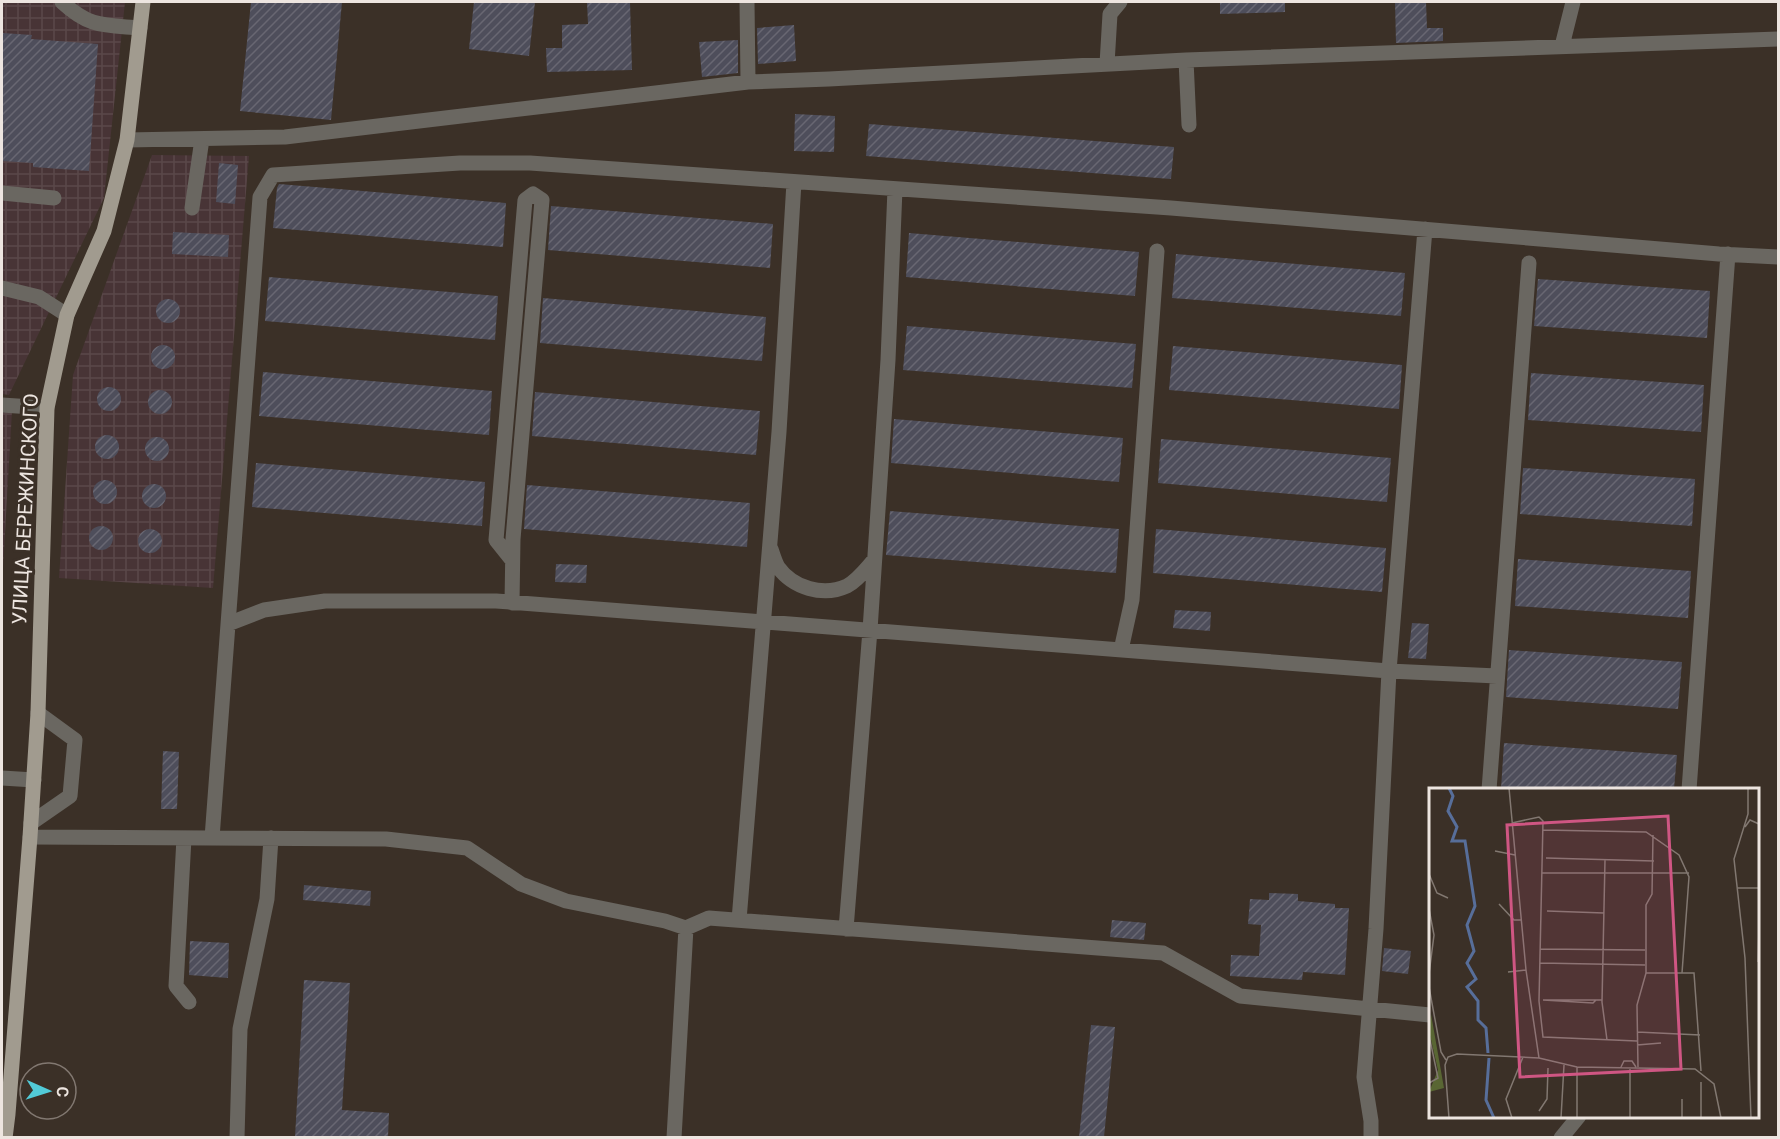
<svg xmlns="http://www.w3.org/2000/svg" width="1780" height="1139" viewBox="0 0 1780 1139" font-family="Roboto,sans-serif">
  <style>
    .industrial { fill: url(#industrial-grid) }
    .building { fill: url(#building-hatch) }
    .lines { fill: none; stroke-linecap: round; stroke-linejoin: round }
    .minor { stroke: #6a6761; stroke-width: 15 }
    .major { stroke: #a19b8f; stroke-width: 15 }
    .labels { text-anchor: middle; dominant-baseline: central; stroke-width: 6; stroke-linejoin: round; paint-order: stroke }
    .street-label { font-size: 20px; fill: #ede5e0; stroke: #3b3027 }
    .inset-river { fill: none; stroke: #576e9a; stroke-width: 3 }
    .inset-road { fill: none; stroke: #827871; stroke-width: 1.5 }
    .view { fill: #cf5683; fill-opacity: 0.15; stroke: #cf5683; stroke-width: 3 }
    .inset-edge { fill: none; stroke: #ede5e0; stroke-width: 3 }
  </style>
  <defs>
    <pattern id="industrial-grid" width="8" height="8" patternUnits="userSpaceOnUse" patternTransform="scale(1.5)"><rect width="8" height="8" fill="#483436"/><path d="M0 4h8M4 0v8" fill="none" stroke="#5a4849"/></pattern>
    <pattern id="building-hatch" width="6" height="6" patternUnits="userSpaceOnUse" patternTransform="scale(1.5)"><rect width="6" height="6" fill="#4e4e5b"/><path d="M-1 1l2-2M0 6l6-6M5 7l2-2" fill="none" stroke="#686772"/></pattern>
  </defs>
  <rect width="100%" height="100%" fill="#3b3027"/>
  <!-- industrial -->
  <path class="industrial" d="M2,2H125L104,198L9,395L2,394Z
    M152,155L249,156L213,588L59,578L73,375Z
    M2,410L12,411L2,585Z"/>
  <!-- building -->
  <path class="building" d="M251,2H342L331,120L240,111Z
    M474,2H535L529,56L469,49Z
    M587,2H630L632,70L547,72L546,48H562V25L588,24Z
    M1220,2H1285V12L1220,14Z
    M1395,2H1426L1427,28H1443V41L1396,43Z
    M794,25L796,61L758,64L757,28Z
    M2,33L32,35L31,39L98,44L89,171L33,167V163L2,161Z
    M738,40V73L702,77L699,42Z
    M795,114L835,116L834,152L794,151Z
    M869,124L1174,147L1171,179L866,156Z
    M219,163L238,165L235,204L216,202Z
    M279,184L506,203L503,247L273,228L277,188Z
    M551,206L773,224L770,268L548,250Z
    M173,232L229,235L228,257L172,254Z
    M909,233L1139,252L1135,296L906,277Z
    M1176,254L1405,273L1401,316L1172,298Z
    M269,277L498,296L495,340L265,321Z
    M1538,279L1710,291L1707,338L1534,326Z
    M543,298L766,317L762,361L540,343Z
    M156 311a12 12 0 1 1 24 0a12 12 0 1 1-24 0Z
    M907,326L1136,344L1132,388L903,370Z
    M151 357a12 12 0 1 1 24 0a12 12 0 1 1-24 0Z
    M1173,346L1402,365L1399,409L1169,390Z
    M263,372L492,391L489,435L259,416Z
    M1531,373L1704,385L1701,432L1528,420Z
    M97 399a12 12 0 1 1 24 0a12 12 0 1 1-24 0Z
    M148 402a12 12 0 1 1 24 0a12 12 0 1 1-24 0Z
    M535,392L760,411L756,455L532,436Z
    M894,419L1123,438L1119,482L891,463Z
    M95 447a12 12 0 1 1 24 0a12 12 0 1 1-24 0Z
    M145 449a12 12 0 1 1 24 0a12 12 0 1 1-24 0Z
    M1161,439L1391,458L1387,502L1158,483Z
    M256,463L485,482L482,526L252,507Z
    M1523,468L1695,479L1692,526L1520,514Z
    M93 492a12 12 0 1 1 24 0a12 12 0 1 1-24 0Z
    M142 496a12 12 0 1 1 24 0a12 12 0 1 1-24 0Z
    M527,485L750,503L747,547L524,529Z
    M890,511L1119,529L1116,573L886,555Z
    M89 538a12 12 0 1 1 24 0a12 12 0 1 1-24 0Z
    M1156,529L1386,548L1382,592L1153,573Z
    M138 541a12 12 0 1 1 24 0a12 12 0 1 1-24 0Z
    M1518,559L1691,571L1688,618L1515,606Z
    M556,564L587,565L586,583L555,582Z
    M1175,610L1211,612L1210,631L1173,628Z
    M1412,623L1429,624L1426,659L1408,658Z
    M1509,650L1682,662L1678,709L1506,697Z
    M1504,743L1677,755L1674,789H1501Z
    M163,751L179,752L177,809H161Z
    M304,885L371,891L370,906L303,900Z
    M1269,893L1298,894V901L1335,904V908H1349L1345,975L1303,972L1302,980L1230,976L1231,955L1259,956L1261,925L1248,924L1250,899L1269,900Z
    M1112,920L1146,923L1144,940L1110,937Z
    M190,941L229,943L228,978L189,975Z
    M1384,948L1411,951L1408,974L1382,971Z
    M304,980L350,983L342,1110L389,1113L388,1137H295Z
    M1091,1025L1115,1027L1104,1137H1079Z"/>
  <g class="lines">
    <!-- minor -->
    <path class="minor" d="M62,2C90,28 104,25 140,28
      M747,2L748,82
      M1562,46L1573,2
      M1186,60L1189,125
      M1107,64L1110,14L1120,2
      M127,140L285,137L748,82L829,79L1186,60L1778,39
      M2,193L54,198
      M192,208L202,139
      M2,288L39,297L67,315
      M2,405L47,408
      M771,549C773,555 775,562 778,567C793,588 823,597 847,586C858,580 866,569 874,560
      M512,603L513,539L542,200L533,194L525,200L496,540L512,560
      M228,624L264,610L325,601H496L1389,671L1497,676
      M1121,650L1132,600L1157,251
      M2,778L34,780
      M1489,790L1529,263
      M1689,790L1728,254
      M31,823L70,796L75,740L38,713
      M30,837L386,839L467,848L521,884L566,901L665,921L686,928L674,1138
      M184,838L176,986L189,1002
      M212,838L260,197L273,175L460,163H530L1171,208L1719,254L1778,257
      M739,920L779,432L794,182
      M686,928L709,918L1163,953L1240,996L1430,1015
      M846,929L870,630L888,360L895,189
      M237,1138L240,1029L267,899L271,838
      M1371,1138V1121L1364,1077L1376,929L1389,671L1425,229
      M1561,1138L1579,1116"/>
    <!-- major -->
    <path class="major" d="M5,1138L8,1114L30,837L38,713L47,408L67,315L104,231L127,140L143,2"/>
  </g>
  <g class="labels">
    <!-- street labels -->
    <g class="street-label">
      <text transform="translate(25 509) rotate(-87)">УЛИЦА БЕРЕЖИНСКОГО</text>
    </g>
  </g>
  <!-- overview -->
  <g transform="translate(1429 788)">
    <rect width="330" height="330" fill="#3b3027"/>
    <path d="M2,226L15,300L0,304L9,282L0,243Z" fill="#596633"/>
    <path class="inset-river" d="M20,0L24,8L19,23L28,39L23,53H36L46,118L38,137L45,163L38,175L47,191L38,199L49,213V232L57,240L59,265M60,270L57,312L65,330"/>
    <path class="inset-road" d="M80,0L97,182L110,270M319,0V26L305,71L316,170L322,330M83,35L110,29L114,33L110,213L114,249L208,253M316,39L321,32L330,36M114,42L217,44L250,67L260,89L253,185M66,63L86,67M117,70L225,73M176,72L173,214L178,252M113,85H260M0,86L8,105L19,110M308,100H330M70,116L85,132H92M0,121L5,147L0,186M118,123L175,125M111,161L216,162M329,174L330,140M111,175L216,177M79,184L97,182M217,185V117L223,106L224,47M0,199L12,264L17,272M167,212L164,215L114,212H173M208,244L271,247M0,247L9,290L0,295M208,257L232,255M192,279L195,273H203L207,279M209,279L208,217L217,185H265L272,283M253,311V330M110,323L118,311L119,280M20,330L16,277L19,269L28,266L110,270L148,279L266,281L285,296L292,330M83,330L77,311L94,269M132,330L135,277M148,330V279M201,330V280M272,330V294"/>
    <path class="view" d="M239,28L252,281L91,289L78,37Z"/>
    <rect width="330" height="330" class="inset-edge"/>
  </g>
  <!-- border -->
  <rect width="1780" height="1139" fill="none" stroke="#ede5e0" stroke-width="6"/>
  <!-- north arrow -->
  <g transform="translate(48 1091) rotate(93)"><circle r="28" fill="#3b3027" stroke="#827871" stroke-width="1.5"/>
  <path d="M0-4.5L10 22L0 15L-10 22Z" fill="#52cbd8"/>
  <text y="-9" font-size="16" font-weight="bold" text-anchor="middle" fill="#ede5e0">С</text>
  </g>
</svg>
